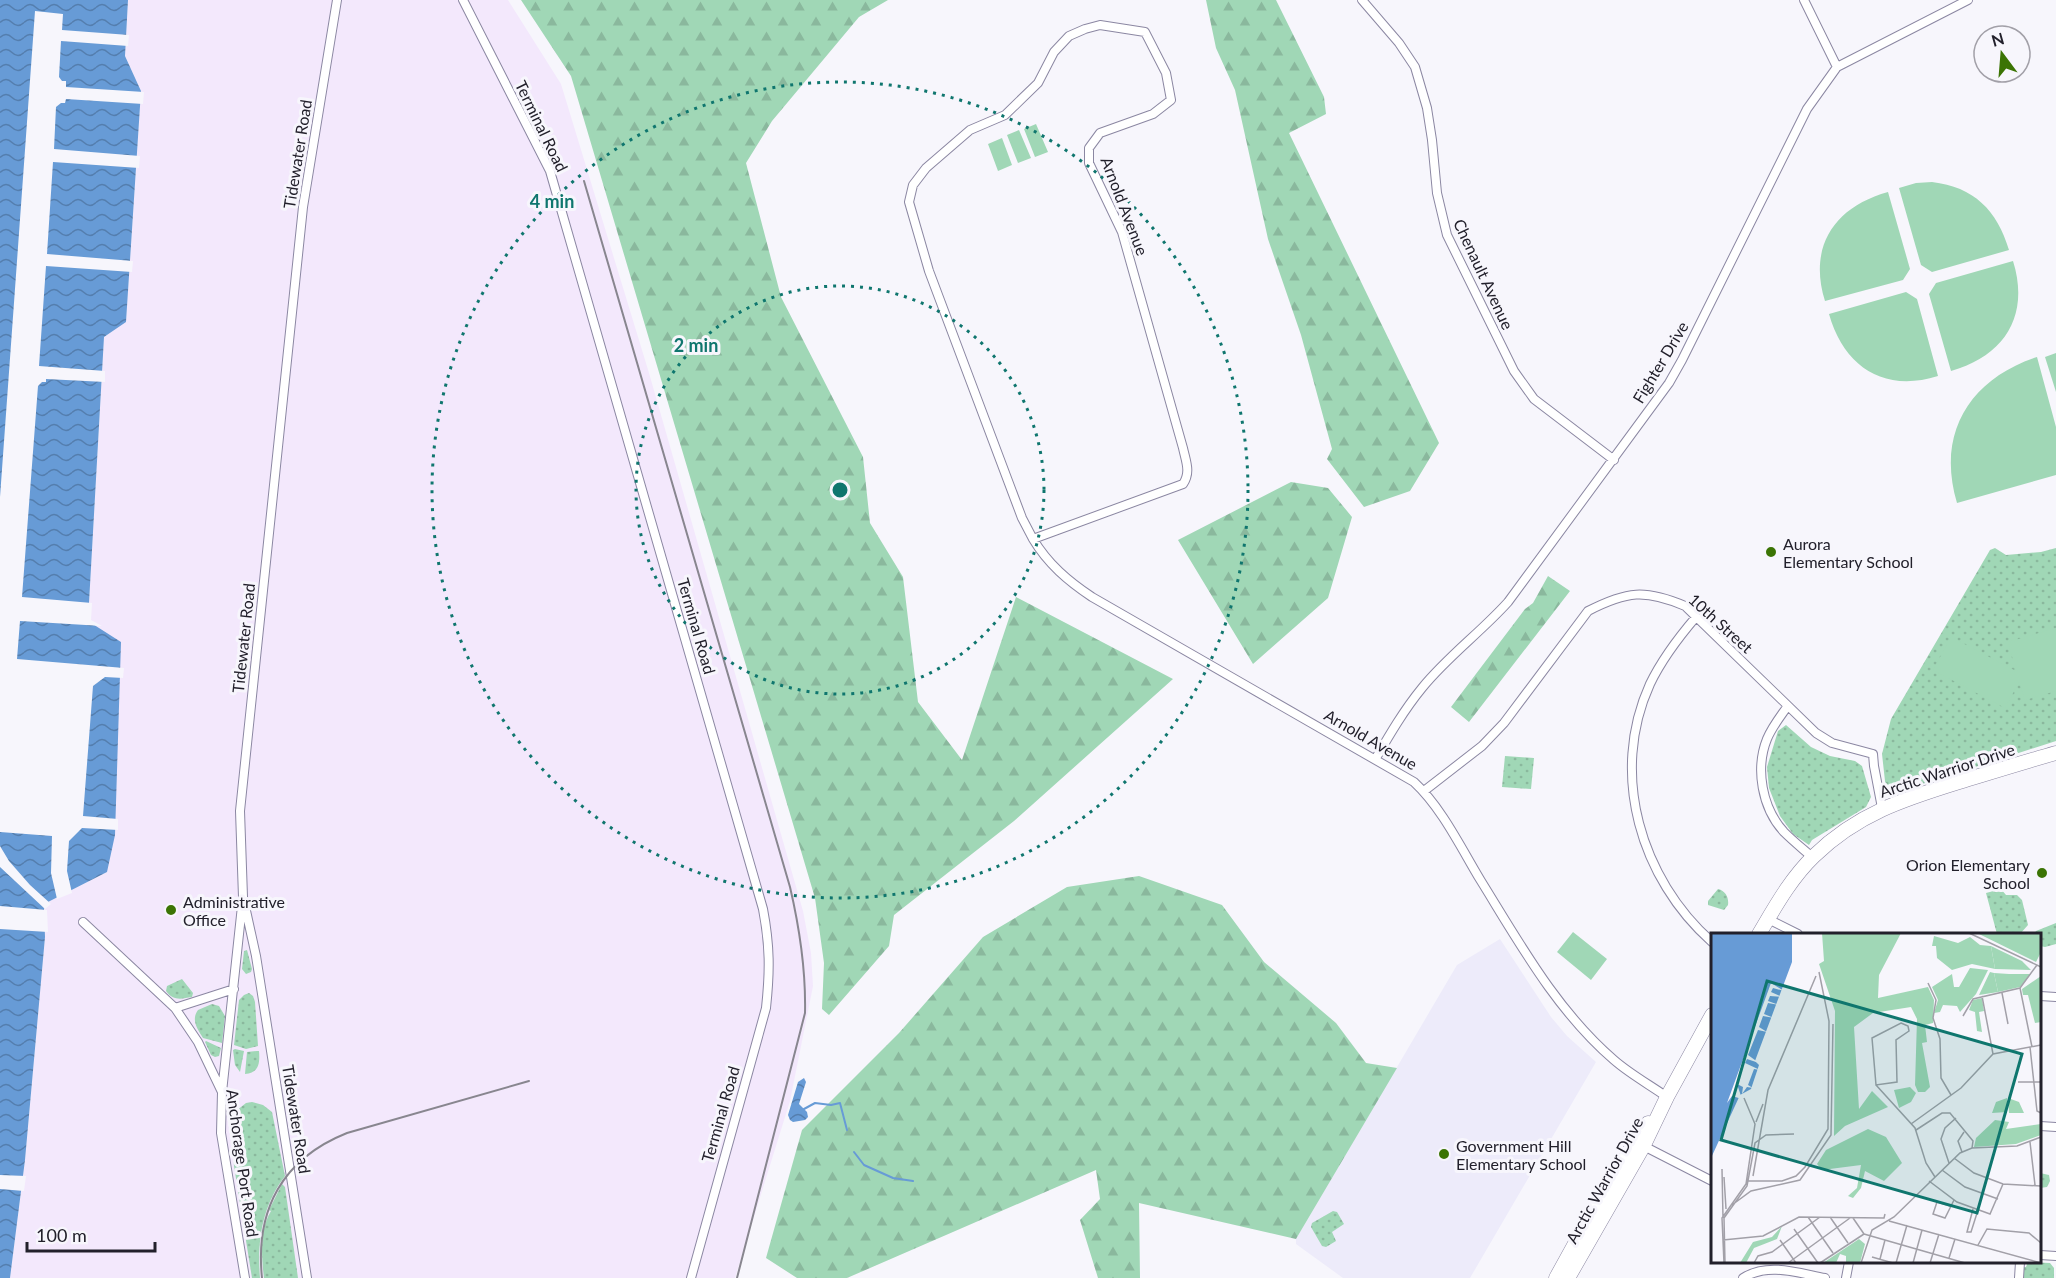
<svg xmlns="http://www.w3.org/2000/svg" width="2056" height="1278" viewBox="0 0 2056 1278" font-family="Lato,sans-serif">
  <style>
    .industrial { fill: #f3e8fc }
    .built { fill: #edebfa }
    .green { fill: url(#green-dots) }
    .forest { fill: url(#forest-firs) }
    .pitch { fill: #a0d7b6 }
    .water { fill: url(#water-waves) }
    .pier { fill: #f7f6fc }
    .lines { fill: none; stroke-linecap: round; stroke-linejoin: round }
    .stream { stroke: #679bd6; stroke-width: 2 }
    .street-casing { stroke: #8b87a2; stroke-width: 10 }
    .primary-casing { stroke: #8b87a2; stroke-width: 15 }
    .street { stroke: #fff; stroke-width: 8 }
    .primary { stroke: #fff; stroke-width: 14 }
    .rail { stroke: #88868f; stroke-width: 2 }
    .ring { fill: none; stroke: #0f766e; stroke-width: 3; stroke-dasharray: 3 6 }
    .poi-dot { fill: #3b7404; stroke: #f7f6fc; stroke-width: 2 }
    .labels { text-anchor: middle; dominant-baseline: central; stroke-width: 6; stroke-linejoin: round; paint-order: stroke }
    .street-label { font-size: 16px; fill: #22202b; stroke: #f7f6fc }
    .poi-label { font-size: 16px; fill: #22202b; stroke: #f7f6fc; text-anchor: start }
    .inset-road { fill: none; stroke: #a2a0a8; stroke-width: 1.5 }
    .view { fill: #0f766e; fill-opacity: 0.15; stroke: #0f766e; stroke-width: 3 }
    .inset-edge { fill: none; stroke: #22202b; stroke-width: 3 }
    .centre { fill: #0f766e; stroke: #f7f6fc; stroke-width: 3 }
    .ring-label { font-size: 18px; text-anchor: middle; font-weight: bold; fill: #0f766e; stroke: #f7f6fc; stroke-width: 6; stroke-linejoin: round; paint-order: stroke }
  </style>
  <defs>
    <pattern id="green-dots" width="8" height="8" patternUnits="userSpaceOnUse" patternTransform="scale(1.5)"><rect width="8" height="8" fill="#a0d7b6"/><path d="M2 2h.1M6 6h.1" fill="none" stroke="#8ab89d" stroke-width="1.8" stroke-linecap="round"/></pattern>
    <pattern id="forest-firs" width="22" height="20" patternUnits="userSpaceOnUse" patternTransform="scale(1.5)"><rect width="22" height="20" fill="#a0d7b6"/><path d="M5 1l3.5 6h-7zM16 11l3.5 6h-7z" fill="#8ab89d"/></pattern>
    <pattern id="water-waves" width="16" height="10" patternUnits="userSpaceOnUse" patternTransform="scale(1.5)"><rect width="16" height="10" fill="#679bd6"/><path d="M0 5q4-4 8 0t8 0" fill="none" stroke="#547eae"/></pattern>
  </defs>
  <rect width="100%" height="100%" fill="#f7f6fc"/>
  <!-- industrial -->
  <path class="industrial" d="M128,0H508L561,84L649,373L803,911L811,953L813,986L790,1101L735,1278H10L25,1160L45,937L44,909L48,902L107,872L88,621L104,337L126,321L141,91L125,56Z"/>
  <!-- built -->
  <path class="built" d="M1500,939L1551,1017L1567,1036L1596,1062L1470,1278H1343L1296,1244V1239L1457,965Z"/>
  <!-- green -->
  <path class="green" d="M1995,548L2006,555L2041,552L2056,548V741L1891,794L1886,790L1882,754L1891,719L1990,550Z
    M1786,725L1811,747L1830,756L1855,761L1862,766L1871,797L1866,807L1812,840L1809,845L1793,834L1780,816L1769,788L1767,767L1778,731Z
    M1505,756L1534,758L1531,789L1502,787Z
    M1718,889C1726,891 1729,898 1728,905L1724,910L1708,905V901Z
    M2001,889L2006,895H2017L2022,900L2028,925L2020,934H1997L1986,893Z
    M2056,923V944L2045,947L2040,946V934H2034L2036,931Z
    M247,950L252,969L251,972L246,974L242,969L244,951Z
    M182,979L193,993L192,997C181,999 173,1001 166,991L167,986Z
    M249,993L253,996L255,1002L258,1046L246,1049L234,1045L239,1000L244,995Z
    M212,1004L219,1006L225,1016L222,1043L203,1038C197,1028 191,1020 198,1010Z
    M206,1041L221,1048L219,1056L215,1057L211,1055L205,1042Z
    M235,1049L244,1051L240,1072L235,1065L233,1050Z
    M257,1051H259C260,1063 259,1073 245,1074L247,1052Z
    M252,1102L263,1105L272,1112L285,1176C262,1206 257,1241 260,1278H252L234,1166L230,1124L236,1111L246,1103Z
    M2040,1173L2049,1175L2050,1181L2047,1187L2040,1188Z
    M282,1184L285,1187L298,1278H264C261,1254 260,1229 271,1211L269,1210Z
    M1333,1211L1337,1212L1344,1224L1332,1232L1336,1241L1326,1247L1322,1246L1311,1227L1312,1223Z
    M2028,1262L2050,1263L2054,1268V1278H2024V1267H2026Z"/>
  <!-- forest -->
  <path class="forest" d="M521,0H888L859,17L772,121L746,163L781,297L863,457L870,523L903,577L918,702L962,760L1016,597L1173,679L1014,821L894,915L889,946L829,1015L822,1009L824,963L815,898L571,76Z
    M1206,0H1276L1324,97L1326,114L1289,133L1439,443L1410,491L1364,507L1327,459L1332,449L1301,335L1268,239L1235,90L1216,48Z
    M1291,482L1328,488L1352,517L1328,598L1253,664L1178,540Z
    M1548,576L1570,591L1469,722L1451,707L1525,609L1533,603Z
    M1139,876L1222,905L1264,962L1336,1023L1366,1063L1397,1068L1296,1239L1139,1203L1140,1278H1098L1080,1220L1100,1199L1096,1170L847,1278H797L766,1258L802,1130L899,1033L983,937L1067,887Z"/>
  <!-- pitch -->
  <path class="pitch" d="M1036,124L1048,152L1035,157L1024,129Z
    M1019,130L1031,158L1018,163L1007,135Z
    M1002,138L1012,165L998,171L988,144Z
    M1932,182C1974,187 1997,210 2009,250L1932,272L1921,265L1899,188L1916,183Z
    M1888,192L1910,269L1903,280L1825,301C1808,247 1834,207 1888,192Z
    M2013,261C2030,315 2005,356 1951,371L1929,294L1936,283Z
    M1906,292L1917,299L1938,376C1884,393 1844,367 1829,314Z
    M2056,353V392L2045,357Z
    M2037,357L2056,427V475L1957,503C1936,433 1970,379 2037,357Z
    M2056,628V691L2025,700L2019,682L2005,708L1933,670L1951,637L2016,671L2008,642Z
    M1573,932L1607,959L1591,980L1557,952Z"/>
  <!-- water -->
  <path class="water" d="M0,0H128L125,56L141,91L126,322L104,337L88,621L121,642L115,835L107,872L48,902L44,909L45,937L25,1160L10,1278H0Z
    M804,1078L806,1082L799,1104L807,1112L808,1117L805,1120L793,1122L790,1120L788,1115L798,1082Z"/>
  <!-- pier -->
  <path class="pier" d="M35,11L63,14L62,30L129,35L128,46L61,41L59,77L62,81H66V87L144,92L143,104L66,99L65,103H61L56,107L54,149L140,156L139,168L53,162L47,254L133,261L132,272L46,266L39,366L105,371V382L46,379V382H42L38,386L22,597L92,603L91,620L102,626L20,621L17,659L124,668L123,678L105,677L93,686L83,816L118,819V830L82,828L69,841L67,871L72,893L57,899L51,873L52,836L0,832V497Z
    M0,846L9,861L30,885L51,904L45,909L0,867Z
    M0,906L47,910L48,932L0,929Z
    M0,1175L26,1176L24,1191L0,1189Z"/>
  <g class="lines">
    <!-- stream -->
    <path class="stream" d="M804,1109L815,1103L831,1105L840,1103L847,1130
      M854,1152L864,1165L893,1178L913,1181"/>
    <!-- street casing -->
    <g class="street-casing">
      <path id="street" d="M463,0L550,171L763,909C770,946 770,971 766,1008L691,1278
        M1362,0L1399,43L1415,67L1427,108L1432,140L1437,193L1447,235L1514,371L1534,399L1614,460
        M1804,0L1837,67
        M1100,25L1145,32L1166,73L1171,100L1153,114L1100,133L1089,148V163L1122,232L1183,448C1186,462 1191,472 1183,484L1033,539L1022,518L929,271L909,202L913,185L926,168L970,130L1005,115L1038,83L1054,52L1069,36L1085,29Z
        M1033,539C1048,564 1068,581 1092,597L1414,782C1442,808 1461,848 1481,881C1520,944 1557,1011 1614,1060C1630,1074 1650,1085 1667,1097
        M1696,617C1678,638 1662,659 1650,684C1609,774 1641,879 1712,942
        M1787,707C1780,717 1772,727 1767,739C1755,769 1762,808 1784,832C1793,841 1803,849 1812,857
        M1376,758C1390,734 1404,710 1422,688C1447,657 1481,632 1508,602L1669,383L1682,360L1807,109L1837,67L1968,0
        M1424,791L1482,746L1504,723L1588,611C1627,591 1645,589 1685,606L1816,733L1832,743L1873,754L1874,766L1882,808
        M1768,919L1798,934
        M83,922L175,1008L198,1042L222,1092L221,1133L245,1278
        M2040,996L2056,997
        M175,1008L234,989
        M222,1092L242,906
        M2040,1126L2056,1127
        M1628,1138L1712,1181
        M2040,1255L2056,1256
        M307,1278L256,956L243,897L240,811L303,207L337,0
        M1743,1278C1768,1262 1798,1273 1825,1278
        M1846,1278L1849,1262
        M2019,1278L2020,1262"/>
    </g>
    <!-- primary casing -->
    <g class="primary-casing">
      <path id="primary" d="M1759,934C1775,907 1791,878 1814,856C1857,814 1904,799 1959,782C1992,772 2024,762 2056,753
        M1556,1278L1609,1182L1648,1123
        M1568,1278L1643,1147L1667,1097L1712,1015"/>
    </g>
    <!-- street -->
    <use href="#street" class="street"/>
    <!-- primary -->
    <use href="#primary" class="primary"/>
    <!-- rail -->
    <path class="rail" d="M584,181L790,887C800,930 806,970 805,1013L737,1278
      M262,1278C255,1210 282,1159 347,1133L529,1081"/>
  </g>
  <!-- distance rings -->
  <g class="ring">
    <circle cx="840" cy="490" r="204"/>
    <circle cx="840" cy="490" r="408"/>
  </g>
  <!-- markers -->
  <g class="poi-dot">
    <circle cx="1771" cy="552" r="6"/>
    <circle cx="2042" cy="873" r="6"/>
    <circle cx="171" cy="910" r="6"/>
    <circle cx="1444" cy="1154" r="6"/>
  </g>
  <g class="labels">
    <!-- street labels -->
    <g class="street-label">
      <text transform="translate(542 126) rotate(64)">Terminal Road</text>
      <text transform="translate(297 154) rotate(-81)">Tidewater Road</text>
      <text transform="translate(1125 206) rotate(69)">Arnold Avenue</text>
      <text transform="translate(1484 274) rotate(65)">Chenault Avenue</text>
      <text transform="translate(1660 362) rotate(-59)">Fighter Drive</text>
      <text transform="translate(1721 623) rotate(42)">10th Street</text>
      <text transform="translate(697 626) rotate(74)">Terminal Road</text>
      <text transform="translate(243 638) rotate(-84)">Tidewater Road</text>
      <text transform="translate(1371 739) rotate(30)">Arnold Avenue</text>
      <text transform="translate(1947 770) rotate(-18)">Arctic Warrior Drive</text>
      <text transform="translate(720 1114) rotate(-74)">Terminal Road</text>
      <text transform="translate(297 1119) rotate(81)">Tidewater Road</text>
      <text transform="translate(243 1163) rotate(82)">Anchorage Port Road</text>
      <text transform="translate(1604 1180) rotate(-61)">Arctic Warrior Drive</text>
    </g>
    <!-- poi labels -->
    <g class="poi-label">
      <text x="1783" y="543">Aurora<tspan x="1783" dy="18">Elementary School</tspan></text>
      <text x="2030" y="864" text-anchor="end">Orion Elementary<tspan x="2030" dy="18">School</tspan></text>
      <text x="183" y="901">Administrative<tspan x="183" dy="18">Office</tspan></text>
      <text x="1456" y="1145">Government Hill<tspan x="1456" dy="18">Elementary School</tspan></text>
    </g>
  </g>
  <!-- overview -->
  <g transform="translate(1711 933)">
    <rect width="330" height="330" fill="#f7f6fc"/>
    <path d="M266,0H330V19L325,29ZM280,13L311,28L320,37L284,36ZM283,40L298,41H320L309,54L287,59ZM330,43V89L324,90L317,62H312L311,56ZM284,187L298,189L295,196L330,191V202L305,211L263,214L265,205ZM148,306L154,311L149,330H135V323L129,321L125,330H112Z" fill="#a0d7b6"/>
    <path d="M111,0H190L168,42L167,65L217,54L223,67L222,90L214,92L216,109L211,110L219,154L214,159H207L204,152L206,86L200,74L162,80L143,94L148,176L161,158L177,174L134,193L123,203L124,78L108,31L113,28ZM223,3L247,10L259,4L269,12L280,13L284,36L261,31L241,37L226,25L225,13H221ZM259,35L277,37L265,61L249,79L246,73L232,72L229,79L223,80L227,67L221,54L241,41L243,54H248ZM279,39L283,40L287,59L268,62ZM271,65L273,78L268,79L271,99L266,98L264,79L258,77L262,67ZM199,154L205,160L200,169L188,175L183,157ZM157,196L175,204L191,230L173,248L154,238L150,255L142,265L137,263L146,255L150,232L111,237L106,231L115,217ZM71,293L66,306L43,315L35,330H29L42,309L61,304Z" fill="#a0d7b6"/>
    <path d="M296,165V179L281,180L285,169ZM297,165L308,169L313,180H298Z" fill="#a0d7b6"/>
    <path d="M0,0H81V29L44,128L48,132L40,156L29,162L0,225Z" fill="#679bd6"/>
    <path d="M60,50L73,58L62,55L60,59L71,64L59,63L57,68L68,72L57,70L53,81L63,85L52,83L48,94L56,99L47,97L37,122L48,130L36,126L34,130L49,137L43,136L37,152L42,155L36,154L31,161L32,154L26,151L31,166L21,163L16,170Z" fill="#f7f6fc"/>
    <path class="inset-road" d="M258,0L330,34M217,50L225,67L222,85L229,106L230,145L240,162M309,55L321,114M291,60L297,91M271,63L282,121M252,83L262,66L309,55L326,32M190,90L197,93L198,98L185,107L186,149L165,152L161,105ZM319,114L326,178L330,180M307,149H330M165,152L204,195L215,230L224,244M45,189L52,171M200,191L250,155L282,121L330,112M205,197L231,180H239L262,208L261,215M319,209L324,252M251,219L247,208L253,199M243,225L263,240L292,251L330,253M238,230L230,206L234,195L245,185M11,236L12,285M231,237L254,254L287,266M42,243L57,157L105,43M13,244L15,276M36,248H71L85,243L94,234L117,196L118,88L108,39M218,248L246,269L279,281L292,251M21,272L40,258L89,247L120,202L122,91M239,273L226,269L222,281L234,285L243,267M262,276L256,299H260L267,277M97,284L122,320M119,284L137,310M142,285L153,301M178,288L330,330M83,296L107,330M153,301L254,330M12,307L52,303L88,284L173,285L174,281M69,307L85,330M267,312L276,296L318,300L330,310M161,324L182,330M238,325L244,306M169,326L174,307M13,330L11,285L35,251L44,191L33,165M14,330L13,285L36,253L44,210L55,202L83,201M43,330L47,323L61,319L109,284M77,330L139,285M109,330L153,301M150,330L161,297L183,284L249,220L261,215L306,213L330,204M185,330L196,292M202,330L211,297M219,330L228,301"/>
    <path class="view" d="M56,48L311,121L266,280L10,207Z"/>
    <rect width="330" height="330" class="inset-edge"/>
  </g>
  <circle cx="840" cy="490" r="9" class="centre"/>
  <g class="ring-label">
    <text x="552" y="208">4 min</text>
    <text x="696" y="352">2 min</text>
  </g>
  <!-- north arrow -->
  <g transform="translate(2002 54) rotate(344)"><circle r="28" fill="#f7f6fc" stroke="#a2a0a8" stroke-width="1.5"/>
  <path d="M0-4.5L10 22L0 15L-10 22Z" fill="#3b7404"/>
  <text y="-9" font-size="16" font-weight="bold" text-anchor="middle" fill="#22202b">N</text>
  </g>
  <!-- scale -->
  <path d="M27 1242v9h128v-9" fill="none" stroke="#22202b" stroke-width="3"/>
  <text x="36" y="1242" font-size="18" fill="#22202b" stroke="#f7f6fc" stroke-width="4.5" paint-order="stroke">100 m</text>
</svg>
